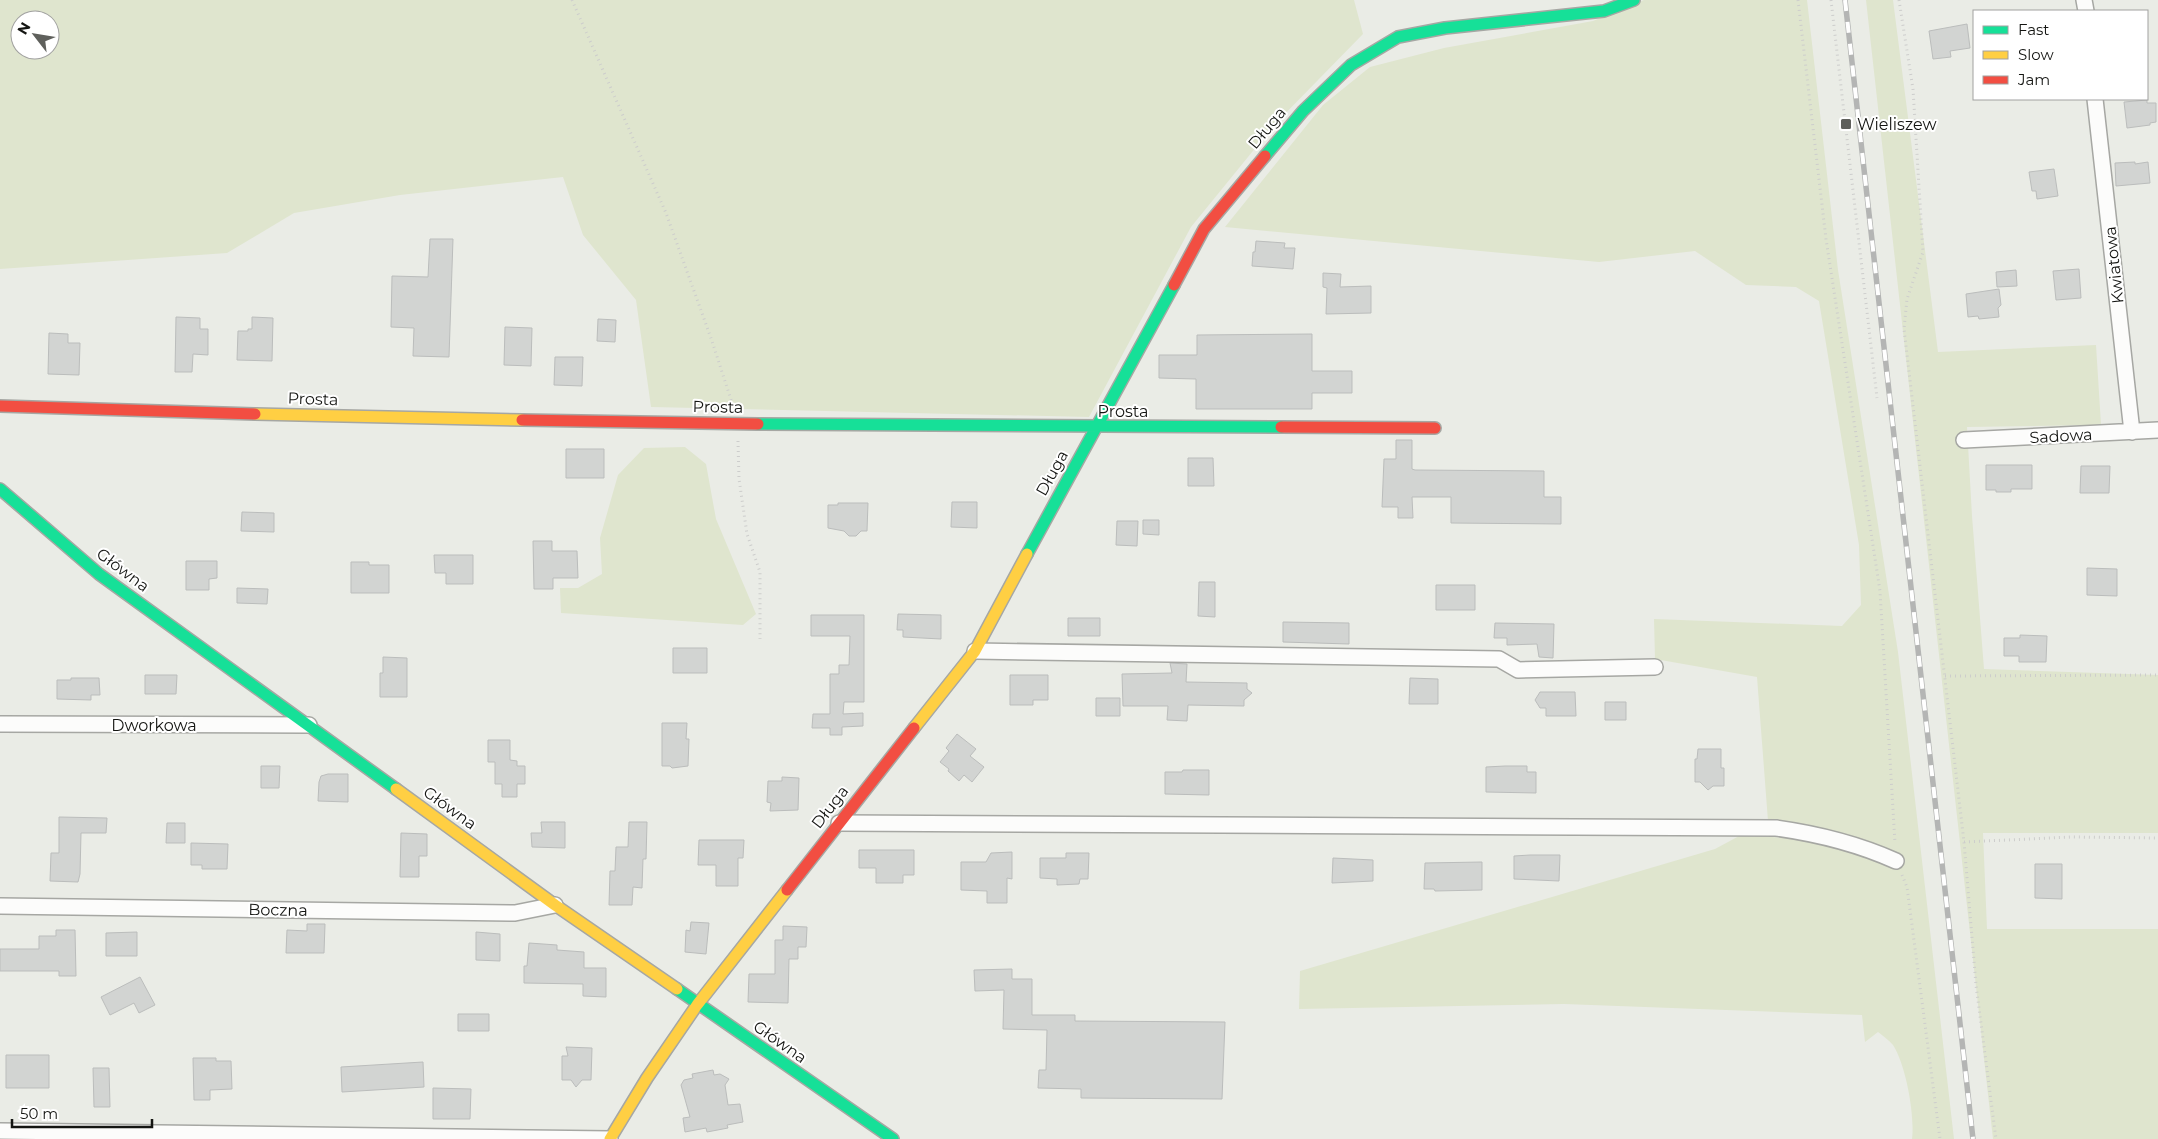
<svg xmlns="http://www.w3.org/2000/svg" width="2158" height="1139" viewBox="0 0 2158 1139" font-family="Montserrat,sans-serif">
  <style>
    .green { fill: #dfe5ce; fill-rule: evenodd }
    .building { fill: #d2d4d2; stroke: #bbbdbc }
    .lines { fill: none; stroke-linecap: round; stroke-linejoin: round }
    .street-casing { stroke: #a6a7a3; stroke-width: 18 }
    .fast-casing { stroke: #a6a7a3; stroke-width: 14 }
    .slow-casing { stroke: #a6a7a3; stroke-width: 14 }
    .jam-casing { stroke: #a6a7a3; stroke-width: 14 }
    .path { stroke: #cdcdcc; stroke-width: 3; stroke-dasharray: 1 4; stroke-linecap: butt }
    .street { stroke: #fcfcfb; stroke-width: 15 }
    .fast { stroke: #16e098; stroke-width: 11 }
    .slow { stroke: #ffcf43; stroke-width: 11 }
    .jam { stroke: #f24e42; stroke-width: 11 }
    .rail-casing { stroke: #b4b5b4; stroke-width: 5.5 }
    .rail { stroke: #fff; stroke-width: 4; stroke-dasharray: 11; stroke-linecap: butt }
    .poi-dot { fill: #5f605c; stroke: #fff; stroke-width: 2 }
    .labels { text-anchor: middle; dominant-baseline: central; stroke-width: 4; stroke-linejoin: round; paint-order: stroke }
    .poi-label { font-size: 16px; fill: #141512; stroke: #fff; text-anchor: start }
    .street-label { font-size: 16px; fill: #141512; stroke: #fff }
  </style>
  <rect width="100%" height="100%" fill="#eaece6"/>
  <!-- green -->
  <path class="green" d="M0,0H1354L1363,34L1274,125L1191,227L1089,417L651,407L636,300L583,235L563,177L400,195L294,213L227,253L0,269ZM20,20H50V50H20Z
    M1644,0H1807L1838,270L1898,652L1954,1139H1912C1915,1116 1906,1065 1893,1045C1889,1040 1883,1036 1878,1032L1865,1042L1862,1015L1564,1004L1299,1009L1300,971L1715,849L1741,835L1789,838L1839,847L1890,866L1892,852C1855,831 1810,828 1768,821L1757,677L1655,659L1654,619L1842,626L1861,605L1859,545L1819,301L1796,287L1746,285L1695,251L1599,262L1225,227L1323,105L1370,67L1444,48L1593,21Z
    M1866,0H1893L1938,352L2096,345L2101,425L1967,427L1972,516L1984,669L2158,675V833H1983L1987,929H2158V1139H1993Z
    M685,447L706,464L716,519L756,614L743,625L561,613L560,588H578L602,574L600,538L618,475L644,448Z"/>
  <!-- building -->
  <path class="building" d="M1967,24L1970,48L1950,51L1951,57L1933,59L1929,31Z
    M2147,100V103H2156V122L2150,123V125L2127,128L2124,102Z
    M2135,162V164L2148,162L2150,183L2116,186L2115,163Z
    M2054,169L2058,196L2037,199L2036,191H2032L2029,172Z
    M430,239H453L449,357L413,356L414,328L391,327L392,276L428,277Z
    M1256,241L1285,243L1284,248H1295L1293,269L1252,266L1253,252H1255Z
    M2079,269L2081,298L2056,300L2053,271Z
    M2016,270L2017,286L1997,287L1996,272Z
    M1323,273L1341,274L1340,287L1371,286V313L1326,314L1327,288L1323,287Z
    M1999,289L2001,305L1998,308L1999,317L1979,319L1978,316L1968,317L1966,294Z
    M176,317L200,318V329H208V355L193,354L192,372H175Z
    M252,317L273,318L272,361L237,360L238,331H248V329H252Z
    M598,319L616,320L615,342L597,341Z
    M505,327L532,328L531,366L504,365Z
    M49,333L68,334V343H80L79,375L48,374Z
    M1312,334V371H1352V393H1312V409H1196V379L1159,378V355H1197V335Z
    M555,357H583L582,386L554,385Z
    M1396,440H1412V469L1415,470L1544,471V497H1561V524L1451,523V497H1412L1413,518H1398V507H1382L1384,459H1396Z
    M566,449H604V478H566Z
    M1188,458H1213L1214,486H1188Z
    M1986,465H2032V489H2011V492H1996V490H1986Z
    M2081,466H2110L2109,493H2080Z
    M952,502H977V528L951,527Z
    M838,503H868L867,531H861L856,536H849L844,531L828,528V505H838Z
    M242,512L274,513V532L241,531Z
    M1143,520H1159V535L1143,534Z
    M1117,521H1138L1137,546L1116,545Z
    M533,541H552V551H577L578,578H553V589H534Z
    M434,555H473V584H446V573H435Z
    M186,561H217V578L209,579V590H186Z
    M351,562H369V565H389V593H351Z
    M2087,568L2117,569V596L2087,595Z
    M1199,582H1215V617L1198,616Z
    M1436,585H1475V610H1436Z
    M237,588L268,589L267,604L237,603Z
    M898,614L941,615V639L903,637V630H897Z
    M811,615H864V702H844L843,714L863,713V726L842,727V735H830V728H812L813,714H830V674H839V665H849L850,636H811Z
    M1068,618H1100V636H1068Z
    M1283,622L1349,623V644L1283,642Z
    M1495,623L1554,624L1553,658L1539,657L1537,644L1507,645V638H1494Z
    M2020,635L2047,636L2046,662H2019V656H2004V638H2020Z
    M673,648H707V673H673Z
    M383,657L407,658V697H380V673H383Z
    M1170,663L1187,664L1186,682L1247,683V689L1252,693L1244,700V706L1188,705L1187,721L1167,720L1168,706H1123L1122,674L1172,673Z
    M145,675H177L176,694H145Z
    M1010,675H1048V700H1033V705H1010Z
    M71,678H99L100,695H91V700L57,699V680H71Z
    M1410,678L1438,679V704H1409Z
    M1540,692H1575L1576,716H1546V708H1540L1535,700Z
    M1096,698H1120V716H1096Z
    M1605,702H1626V720H1605Z
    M662,723H687L686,739H689L688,766L672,768L670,766H662Z
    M957,734L976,749L970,756L984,767L972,782L964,775L959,781L948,771L949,769L940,762L949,751L946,748Z
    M488,740H510V760L517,761V766H525V784H517V797H502V784H495V762H488Z
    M1698,749H1721V768H1724V786H1713L1708,790L1700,782H1695V759H1697Z
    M261,766H280L279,788H261Z
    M1505,766H1527V772H1536V793L1486,792V767Z
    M1183,770H1209V795L1165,794V772H1182Z
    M328,774H348V802L318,801L319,782L321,776Z
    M782,777L799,778L798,810L770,811L771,803L767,802L768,781H782Z
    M59,817L107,818L106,833H81L80,874L78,882L50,881L51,853H59Z
    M541,822H565V848L532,847L531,833H542Z
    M629,822H647L646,859H643L642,888L633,887L632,905H609L610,871H615L616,847H628Z
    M167,823H185V843H166Z
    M401,833L427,834V856H419V877H400Z
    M699,840H744L743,858H738V886H716V865H698Z
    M191,843L228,844L227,869H202V865H191Z
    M859,850H914V875H903V883H876V868H859Z
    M1012,852V879L1007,878V903H987V891L961,890V862H986L991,853Z
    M1066,853H1089L1088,879H1080L1079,884L1057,885V879L1040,878V858H1066Z
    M1530,855H1560L1559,881L1514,879V856Z
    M1333,858L1373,860V881L1332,883Z
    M1482,862V890L1435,891L1434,889H1424L1425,863Z
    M2035,864H2062V899L2035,898Z
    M691,922L709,923L706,954L685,952L686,930L690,931Z
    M307,924H325L324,953H286L287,930L307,931Z
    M783,926L807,927L806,947H798V959H789L788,1003L748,1002L749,974H775V940H783Z
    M56,930H75L76,976H59V971H0V949H39V936H56Z
    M137,932V956H106V933Z
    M476,932L500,934V961L476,960Z
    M529,943L557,945V950L584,952V968H606V997L583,996V984L524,983V966H527Z
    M1012,969V979H1032V1015H1075V1021L1225,1022L1222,1099L1081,1098V1089L1038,1088L1039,1070H1046L1047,1030L1003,1029L1004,990L975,991L974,970Z
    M140,977L155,1005L139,1013L134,1003L110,1015L101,997Z
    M458,1014H489V1031H458Z
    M566,1047L592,1048L591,1080H582L576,1087L571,1080H562V1056H568Z
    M6,1055H49V1088H6Z
    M193,1058H216V1061H231L232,1089L210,1090V1100H194Z
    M423,1062L424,1087L342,1092L341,1067Z
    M93,1068H109L110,1107H94Z
    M713,1070L714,1075L720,1074L729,1079L725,1085L728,1105L740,1104L743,1122L727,1125L728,1128L707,1132L706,1128L685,1132L683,1118L690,1117L681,1085L684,1080L693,1078L692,1074Z
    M433,1088L471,1089L470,1119H433Z"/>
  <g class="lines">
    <!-- street casing -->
    <g class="street-casing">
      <path id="street" d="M2084,0L2086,11
        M2095,99L2132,432
        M1964,440L2158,430
        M975,651L1499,659L1518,670L1655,667
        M0,724L309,725
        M839,823L1776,828C1819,834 1856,843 1896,861
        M0,906L515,913L555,905
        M0,1131L610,1139"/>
    </g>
    <!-- fast casing -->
    <g class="fast-casing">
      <path id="fast" d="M1265,156L1303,111L1351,65L1398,37L1445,28L1604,11L1634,0
        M758,424L1281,427
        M0,489L99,574L396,789
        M1027,554L1174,285
        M677,989L893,1139"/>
    </g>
    <!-- slow casing -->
    <g class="slow-casing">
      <path id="slow" d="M255,414L522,420
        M914,728L975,651L1027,554
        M396,789L555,905L677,989
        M610,1139L647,1078L697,1005L787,890"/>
    </g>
    <!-- jam casing -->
    <g class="jam-casing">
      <path id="jam" d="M1174,285L1204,229L1265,156
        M0,406L255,414
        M522,420L758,424
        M1281,427L1435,428
        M787,890L914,728"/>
    </g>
    <!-- path -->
    <path class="path" d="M572,0L666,213L712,341L732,403
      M1798,0L1826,239L1880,591L1895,843
      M1831,0L1877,398
      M1899,0L1913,89L1923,252L1907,299L1904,329L1964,842L1976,985L1996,1139
      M738,441L739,479L747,534L760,572V639
      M1945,676L2158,675
      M1964,842L2072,837L2158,838
      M1902,875L1907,887L1940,1139"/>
    <!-- street -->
    <use href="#street" class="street"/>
    <!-- fast -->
    <use href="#fast" class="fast"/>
    <!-- slow -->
    <use href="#slow" class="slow"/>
    <!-- jam -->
    <use href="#jam" class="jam"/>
    <!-- rail casing -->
    <g class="rail-casing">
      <path id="rail" d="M1845,0L1973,1139"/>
    </g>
    <!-- rail -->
    <use href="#rail" class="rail"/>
  </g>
  <!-- markers -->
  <rect class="poi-dot" x="1840" y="118" width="12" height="12" rx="2.5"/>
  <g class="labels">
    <!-- poi labels -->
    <g class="poi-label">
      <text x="1857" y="124">Wieliszew</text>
    </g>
    <!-- street labels -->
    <g class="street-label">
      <text transform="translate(1267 128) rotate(-50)">Długa</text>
      <text transform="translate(2114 265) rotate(-96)">Kwiatowa</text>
      <text transform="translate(313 399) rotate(2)">Prosta</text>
      <text transform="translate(718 407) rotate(1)">Prosta</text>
      <text x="1123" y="411">Prosta</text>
      <text transform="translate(2061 436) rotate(-3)">Sadowa</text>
      <text transform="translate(1052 473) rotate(-61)">Długa</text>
      <text transform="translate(123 570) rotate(37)">Główna</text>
      <text x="154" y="725">Dworkowa</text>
      <text transform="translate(830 807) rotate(-52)">Długa</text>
      <text transform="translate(450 808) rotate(36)">Główna</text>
      <text transform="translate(278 910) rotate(1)">Boczna</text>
      <text transform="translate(780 1042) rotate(35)">Główna</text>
    </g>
  </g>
  <!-- legend -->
  <rect x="1973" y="10" width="175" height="90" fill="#ffffff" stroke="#a1a1a0"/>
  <rect x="1983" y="26" width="25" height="8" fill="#16e098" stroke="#a1a1a0"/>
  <text x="2018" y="35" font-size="15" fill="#141512">Fast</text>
  <rect x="1983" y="51" width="25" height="8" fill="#ffcf43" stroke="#a1a1a0"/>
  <text x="2018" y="60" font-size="15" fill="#141512">Slow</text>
  <rect x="1983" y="76" width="25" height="8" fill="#f24e42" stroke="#a1a1a0"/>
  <text x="2018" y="85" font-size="15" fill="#141512">Jam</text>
  <!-- north arrow -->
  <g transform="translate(35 35) rotate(301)"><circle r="24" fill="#ffffff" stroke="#a1a1a0"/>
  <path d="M0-4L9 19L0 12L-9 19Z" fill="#5f605c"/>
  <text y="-8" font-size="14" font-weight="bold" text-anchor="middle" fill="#141512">N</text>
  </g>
  <!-- scale -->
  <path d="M12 1119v8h140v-8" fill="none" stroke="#141512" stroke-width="2.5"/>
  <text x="20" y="1119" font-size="15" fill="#141512" stroke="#ffffff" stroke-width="4" paint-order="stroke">50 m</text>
</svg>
